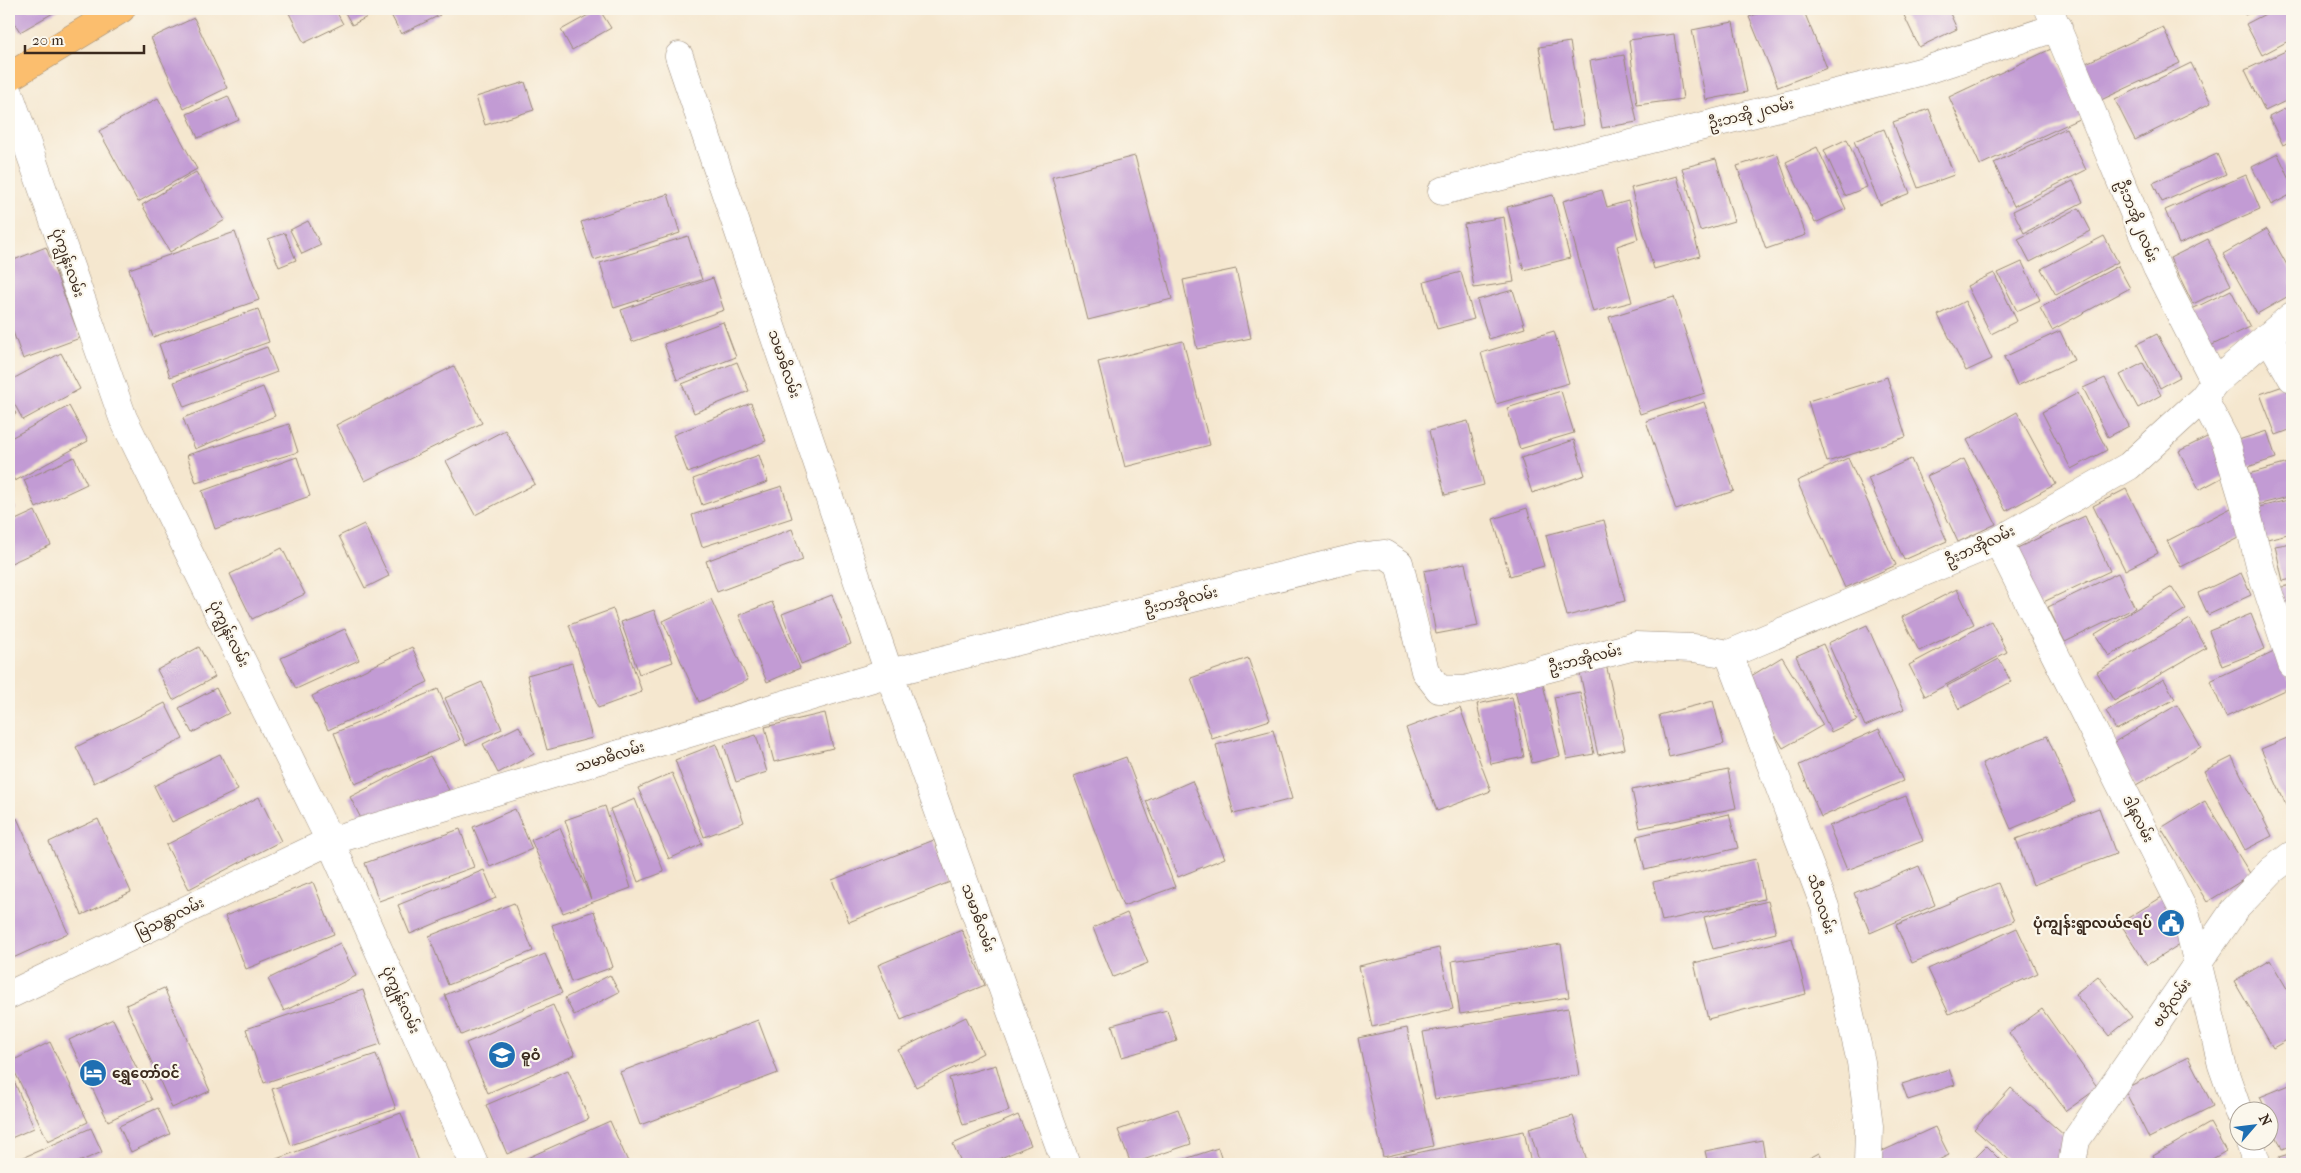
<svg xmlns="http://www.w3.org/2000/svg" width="2301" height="1173" viewBox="0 0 2301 1173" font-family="'IM FELL French Canon','Noto Sans Myanmar',serif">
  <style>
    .building { fill: #c29bd4 }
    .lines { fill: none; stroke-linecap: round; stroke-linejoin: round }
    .minor-casing { stroke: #988876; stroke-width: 29 }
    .major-casing { stroke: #988876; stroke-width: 29 }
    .minor { stroke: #fff; stroke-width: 28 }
    .major { stroke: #fbbe6e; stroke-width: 28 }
    .labels { text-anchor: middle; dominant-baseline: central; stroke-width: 4.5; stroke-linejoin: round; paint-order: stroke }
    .street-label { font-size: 14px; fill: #3b2a1e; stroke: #fbf7ec }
    .poi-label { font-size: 14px; font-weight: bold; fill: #3b2a1e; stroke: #fbf7ec; text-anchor: start }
  </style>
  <rect width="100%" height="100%" fill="#fbf7ec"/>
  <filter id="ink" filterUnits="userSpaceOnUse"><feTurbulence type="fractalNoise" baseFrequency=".02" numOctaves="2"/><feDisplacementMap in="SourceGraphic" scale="10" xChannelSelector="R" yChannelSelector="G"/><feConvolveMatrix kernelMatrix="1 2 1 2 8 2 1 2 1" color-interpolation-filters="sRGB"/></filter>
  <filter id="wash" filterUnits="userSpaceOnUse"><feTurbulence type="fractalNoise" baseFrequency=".0096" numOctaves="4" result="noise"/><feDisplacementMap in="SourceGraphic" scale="20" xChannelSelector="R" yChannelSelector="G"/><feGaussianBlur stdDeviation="1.12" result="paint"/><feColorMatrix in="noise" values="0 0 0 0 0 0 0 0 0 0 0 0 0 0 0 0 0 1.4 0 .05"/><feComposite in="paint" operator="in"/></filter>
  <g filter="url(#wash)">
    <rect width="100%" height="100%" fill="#f5e7cf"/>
    <g id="blocks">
      <!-- building -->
      <path class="building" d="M11,9H60L20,32L9,14Z
        M287,9H335L343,24L304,43Z
        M343,9H382L352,25Z
        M388,9H437L440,15L401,34Z
        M599,9L611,28L572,50L561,30Z
        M1769,9H1803L1827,68L1778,87L1749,17Z
        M1901,9H1948L1957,29L1919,47Z
        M2242,9H2258L2245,15Z
        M2275,9H2292V39L2262,55L2246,24Z
        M194,18L227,88L184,109L151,38Z
        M1733,22L1747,92L1706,100L1692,30Z
        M2163,27L2180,63L2101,100L2084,64Z
        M1674,34L1683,99L1637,105L1629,40Z
        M1570,42L1584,125L1553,131L1539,47Z
        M2292,48V98L2265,111L2245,70Z
        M2051,49L2083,117L1980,165L1949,97Z
        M1624,55L1637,122L1602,128L1590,61Z
        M2191,63L2211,103L2135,140L2115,100Z
        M525,82L534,110L485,125L476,97Z
        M228,96L239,120L198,138L187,114Z
        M158,98L197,169L138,202L99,131Z
        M2292,105V140L2283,145L2269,117Z
        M1929,109L1954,175L1918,188L1893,122Z
        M2066,128L2086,170L2014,206L1994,163Z
        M1884,129L1910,193L1880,205L1854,141Z
        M1847,139L1867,187L1845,196L1824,150Z
        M1817,147L1846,209L1815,223L1786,162Z
        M1777,153L1806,235L1766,249L1737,166Z
        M2217,154L2226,174L2162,202L2153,183Z
        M2278,154L2292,184V194L2271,205L2252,167Z
        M1135,156L1172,299L1088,320L1052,177Z
        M1716,159L1734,221L1700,231L1682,168Z
        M196,172L225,220L170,252L142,205Z
        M2246,175L2260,209L2179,244L2165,210Z
        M1677,176L1700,256L1654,269L1631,188Z
        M2073,181L2083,202L2024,233L2013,211Z
        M1602,190L1607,207L1628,201L1638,239L1617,246L1632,302L1593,312L1563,201Z
        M668,194L680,233L594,260L581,222Z
        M1553,195L1570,258L1524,270L1507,207Z
        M2079,208L2091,231L2030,262L2018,239Z
        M1504,217L1514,282L1474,288L1464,224Z
        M308,221L321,245L302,254L290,230Z
        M2267,229L2292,274V294L2257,314L2223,254Z
        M235,232L259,300L153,337L129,269Z
        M285,233L296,260L279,267L268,239Z
        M688,236L702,280L614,308L600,263Z
        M2104,236L2118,262L2056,295L2041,269Z
        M2208,239L2231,285L2193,304L2170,258Z
        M46,247L80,338L23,359L9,321V262Z
        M2022,262L2040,300L2017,311L1998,273Z
        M2118,266L2130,288L2052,330L2040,308Z
        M1236,269L1251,338L1197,349L1183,280Z
        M1461,272L1474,319L1437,329L1424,282Z
        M1994,273L2017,321L1991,334L1967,286Z
        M713,278L724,310L632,342L621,310Z
        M1513,290L1525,328L1489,339L1477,300Z
        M2231,290L2250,327L2206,348L2188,311Z
        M1674,297L1705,393L1640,414L1609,317Z
        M1965,301L1992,359L1966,371L1938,315Z
        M258,309L269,342L170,377L159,344Z
        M723,322L736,357L677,380L664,344Z
        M1554,331L1569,383L1496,404L1481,353Z
        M2060,331L2074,360L2017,386L2004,357Z
        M2157,334L2180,377L2160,388L2137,344Z
        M1183,341L1210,445L1125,467L1098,362Z
        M267,347L277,372L184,407L174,382Z
        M61,353L80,389L23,420L9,394V381Z
        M737,362L749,391L694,413L682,384Z
        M2143,363L2161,395L2138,408L2120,375Z
        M454,366L482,423L365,481L336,425Z
        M1887,377L1906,437L1827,462L1808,401Z
        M2105,378L2129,426L2108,437L2083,388Z
        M2292,383V429L2276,435L2260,394Z
        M263,387L275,416L195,449L183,418Z
        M1561,391L1574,433L1520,449L1507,408Z
        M2078,393L2107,450L2071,469L2042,412Z
        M9,401L16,414L9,418Z
        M1704,402L1734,491L1676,510L1646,421Z
        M751,403L766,441L688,473L673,435Z
        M69,406L88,441L15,481L9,469V439Z
        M2017,412L2056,484L2006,511L1967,440Z
        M1468,421L1484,485L1445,495L1429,431Z
        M289,424L298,452L196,483L187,455Z
        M505,430L535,484L475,515L446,461Z
        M2267,431L2276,458L2241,469L2232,442Z
        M2209,436L2229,474L2199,490L2179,451Z
        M1574,440L1585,475L1532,493L1521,458Z
        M759,455L768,482L702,505L693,479Z
        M74,457L87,484L36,508L24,480Z
        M297,457L310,496L215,529L202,491Z
        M1848,458L1896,565L1845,588L1797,481Z
        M1911,459L1947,541L1904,560L1868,478Z
        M1964,459L1996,524L1958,542L1927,476Z
        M2292,462V496L2253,506L2245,475Z
        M782,486L792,518L702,547L692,515Z
        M2126,489L2158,553L2125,570L2093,506Z
        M9,495L16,509L9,513Z
        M2292,499V533L2263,540L2255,508Z
        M1527,508L1544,566L1510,576L1493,519Z
        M2231,508L2244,535L2181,567L2167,541Z
        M35,511L51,545L9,564V523Z
        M2085,516L2110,571L2037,605L2011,551Z
        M1604,520L1625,601L1567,616L1546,535Z
        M364,524L389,576L365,588L339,536Z
        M792,529L803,560L717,592L706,561Z
        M2292,543V579L2283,581L2275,546Z
        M282,548L305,594L252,619L230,574Z
        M1465,563L1478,626L1436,634L1424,571Z
        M2118,573L2135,608L2065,642L2048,607Z
        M2241,573L2251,595L2208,615L2198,593Z
        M2292,585V630L2277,588Z
        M2172,587L2186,609L2109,656L2095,634Z
        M1957,589L1974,624L1919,651L1902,617Z
        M832,595L851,644L801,664L782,614Z
        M711,599L748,680L699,702L663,621Z
        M772,602L800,668L767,682L739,615Z
        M613,609L642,692L598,708L569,625Z
        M654,610L673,662L639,674L621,622Z
        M2251,614L2265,649L2222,666L2209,631Z
        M2190,619L2206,648L2114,701L2097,672Z
        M1991,621L2007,652L1925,696L1909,665Z
        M1867,625L1904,709L1865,726L1828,643Z
        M345,629L359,660L296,689L281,658Z
        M1823,644L1857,720L1831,732L1796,656Z
        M199,647L215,677L173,700L157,670Z
        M412,647L428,682L328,730L312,696Z
        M2274,651L2291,687L2226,717L2210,681Z
        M1782,657L1823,725L1783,748L1743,681Z
        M1248,658L1270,720L1212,739L1191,678Z
        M1999,659L2011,682L1959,709L1947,686Z
        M572,663L592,738L547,750L527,675Z
        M1606,664L1625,749L1598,755L1579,669Z
        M2164,679L2175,699L2116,730L2106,711Z
        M482,682L502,729L466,745L445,698Z
        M1543,684L1560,756L1532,763L1515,690Z
        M216,688L229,713L192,733L179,708Z
        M438,689L460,740L355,784L334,733Z
        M1580,692L1594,754L1567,759L1554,697Z
        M1512,697L1524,757L1491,764L1477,704Z
        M1713,701L1724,744L1669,757L1659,715Z
        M165,703L183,739L94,783L76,747Z
        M2177,705L2201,747L2136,785L2111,744Z
        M1460,708L1491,791L1437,811L1406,728Z
        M825,713L833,748L774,762L765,727Z
        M519,726L534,754L498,773L483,744Z
        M1879,729L1903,781L1821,817L1799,765Z
        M1273,730L1292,799L1234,814L1216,745Z
        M756,735L767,772L736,782L724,745Z
        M2047,736L2075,802L2011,829L1982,763Z
        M2292,736V811L2289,812L2261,749Z
        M716,744L744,822L704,837L675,760Z
        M220,754L238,790L172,822L154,786Z
        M430,756L449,790L368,832L350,797Z
        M1126,757L1175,887L1123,906L1074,776Z
        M2232,757L2272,836L2245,850L2204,771Z
        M1728,770L1736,808L1640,828L1632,790Z
        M672,773L702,844L669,859L638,788Z
        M1192,781L1225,858L1178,877L1146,801Z
        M1906,796L1923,841L1847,870L1829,826Z
        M259,797L281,841L189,889L166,845Z
        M635,799L664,872L638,882L610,809Z
        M2205,801L2251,875L2207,902L2161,828Z
        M605,806L631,888L563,913L531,840L560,828L591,899L565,820Z
        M2099,808L2116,854L2033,885L2016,839Z
        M515,809L532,849L490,867L473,827Z
        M1729,814L1738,848L1645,870L1637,836Z
        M17,818L68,933L13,958L9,949V822Z
        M98,819L131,892L82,915L49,842Z
        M460,829L474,867L379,901L365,863Z
        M934,840L950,882L849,922L832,880Z
        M1756,859L1764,899L1662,921L1653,882Z
        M1919,866L1935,905L1870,933L1854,893Z
        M484,870L496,898L410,934L398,905Z
        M313,882L334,934L246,969L225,916Z
        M1998,883L2014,921L1912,963L1896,925Z
        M2165,895L2191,937L2147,965L2120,923Z
        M1768,901L1776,933L1713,949L1704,917Z
        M514,903L533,951L448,985L429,936Z
        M594,911L613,967L571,982L552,925Z
        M1127,913L1148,963L1113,977L1093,928Z
        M2017,928L2038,973L1949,1014L1928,969Z
        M962,930L985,985L901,1020L878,965Z
        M1792,938L1806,994L1708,1019L1694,963Z
        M340,943L356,976L284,1011L268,979Z
        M1561,944L1569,997L1460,1014L1452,961Z
        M1439,948L1453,1009L1372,1027L1359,966Z
        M545,954L562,993L461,1035L445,995Z
        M2270,960L2292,997V1037L2273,1048L2234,981Z
        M610,975L619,992L574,1015L565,998Z
        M2098,976L2132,1017L2109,1036L2075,994Z
        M164,988L210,1091L172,1108L126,1005Z
        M363,990L381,1044L264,1083L246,1029Z
        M553,1005L575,1055L488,1093L466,1043Z
        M1568,1008L1579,1075L1435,1099L1423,1032Z
        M2042,1009L2098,1088L2066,1111L2009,1033Z
        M1167,1010L1177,1041L1122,1057L1112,1025Z
        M966,1017L983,1053L916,1087L898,1050Z
        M113,1019L152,1100L108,1121L69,1040Z
        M758,1020L778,1073L640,1125L620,1072Z
        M1407,1028L1433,1146L1383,1157L1358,1038Z
        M50,1042L88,1122L48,1141L10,1062Z
        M376,1054L396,1109L291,1145L272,1089Z
        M2188,1057L2213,1106L2149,1138L2124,1089Z
        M996,1065L1009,1111L963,1125L949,1078Z
        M9,1069L34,1128L9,1139Z
        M1949,1069L1955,1085L1908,1100L1902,1084Z
        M568,1070L589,1119L507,1154L486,1105Z
        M2292,1084V1145L2282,1149L2268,1117V1110H2266L2260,1097Z
        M2011,1088L2074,1144L2055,1164H2014L1974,1129Z
        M158,1108L170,1134L131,1152L119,1126Z
        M1178,1109L1191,1144L1131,1164L1118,1130Z
        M401,1113L420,1164H272L271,1161Z
        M1018,1115L1031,1145L987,1164H962L953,1144Z
        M1573,1116L1588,1164H1540L1529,1128Z
        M610,1121L629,1164H516V1163Z
        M2210,1123L2226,1151L2204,1164H2157L2153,1156Z
        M1935,1127L1949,1155L1930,1164H1884L1878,1153Z
        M91,1128L102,1152L74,1164H24L22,1158Z
        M1524,1131L1531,1164H1388L1387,1159Z
        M1762,1140L1766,1163L1708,1164L1705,1151Z
        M1986,1146L2004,1164H1968Z
        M1218,1148L1223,1164H1170Z
        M1819,1153L1825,1164H1798Z
        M2292,1153V1164H2282L2279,1157Z"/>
    </g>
  </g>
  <g filter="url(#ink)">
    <use href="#blocks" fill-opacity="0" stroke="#988876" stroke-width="1"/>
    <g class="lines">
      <!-- minor casing -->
      <g class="minor-casing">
        <path id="minor" d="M2049,9L2157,268L2215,382
          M679,56L889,673L1066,1164
          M9,93L123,418L330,841L474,1164
          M1442,191L1920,72L2058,27
          M2268,336L2292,378
          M2203,398L2226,442L2244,502L2261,570L2292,664
          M1998,541L2186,915L2222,1065L2238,1111
          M1729,654L1825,907L1861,1062L1869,1126L1868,1164
          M9,995L330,841L889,673L1359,557L1385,554L1399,563L1425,671L1439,689L1464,690L1635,646L1694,648L1729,654L1998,541L2129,466L2203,398L2215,382L2292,316
          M2249,1140L2257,1164
          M2072,1164L2076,1140L2235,909L2272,870L2292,855"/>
      </g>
      <!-- major casing -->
      <g class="major-casing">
        <path id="major" d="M9,77L121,9"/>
      </g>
      <!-- minor -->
      <use href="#minor" class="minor"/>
      <!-- major -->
      <use href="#major" class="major"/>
    </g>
  </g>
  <!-- icons -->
  <defs>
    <g id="civic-disc" transform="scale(1.4375)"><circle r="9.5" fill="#1f6fb2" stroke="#fbf7ec"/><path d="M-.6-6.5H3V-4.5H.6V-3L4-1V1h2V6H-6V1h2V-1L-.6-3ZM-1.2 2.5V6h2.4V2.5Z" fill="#fff"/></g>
    <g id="school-disc" transform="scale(1.4375)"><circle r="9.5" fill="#1f6fb2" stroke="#fbf7ec"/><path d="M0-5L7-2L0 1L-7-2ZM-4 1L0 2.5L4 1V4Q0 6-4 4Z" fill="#fff"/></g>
    <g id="hotel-disc" transform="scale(1.4375)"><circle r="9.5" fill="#1f6fb2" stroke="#fbf7ec"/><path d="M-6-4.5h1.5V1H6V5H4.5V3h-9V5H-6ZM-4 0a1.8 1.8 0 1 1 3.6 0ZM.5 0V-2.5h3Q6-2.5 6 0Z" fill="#fff"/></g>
  </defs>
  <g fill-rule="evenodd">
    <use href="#civic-disc" x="2171" y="923"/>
    <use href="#school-disc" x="502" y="1055"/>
    <use href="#hotel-disc" x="93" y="1073"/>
  </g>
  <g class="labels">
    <!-- street labels -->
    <g class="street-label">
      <text transform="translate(1751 114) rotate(-14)">ဦးဘအို ၂လမ်း</text>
      <text transform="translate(2137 221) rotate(68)">ဦးဘအို ၂လမ်း</text>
      <text transform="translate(68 263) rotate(71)">ပုံကျွန်းလမ်း</text>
      <text transform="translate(784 364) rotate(71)">သမာဓိလမ်း</text>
      <text transform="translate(1980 546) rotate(-25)">ဦးဘအိုလမ်း</text>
      <text transform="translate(1181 601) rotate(-14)">ဦးဘအိုလမ်း</text>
      <text transform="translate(229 634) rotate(64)">ပုံကျွန်းလမ်း</text>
      <text transform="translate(1585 659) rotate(-14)">ဦးဘအိုလမ်း</text>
      <text transform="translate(610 757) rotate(-17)">သမာဓိလမ်း</text>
      <text transform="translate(2138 819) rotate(63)">ဒါနလမ်း</text>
      <text transform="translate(1821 904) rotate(73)">သီလလမ်း</text>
      <text transform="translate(170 918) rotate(-26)">မြသန္တာလမ်း</text>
      <text transform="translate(978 918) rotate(70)">သမာဓိလမ်း</text>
      <text transform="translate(401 1000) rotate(66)">ပုံကျွန်းလမ်း</text>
      <text transform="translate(2172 1003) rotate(-55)">ဗဟိုလမ်း</text>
    </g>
    <!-- poi labels -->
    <g class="poi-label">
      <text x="2152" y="923" text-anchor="end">ပုံကျွန်းရွာလယ်ဇရပ်</text>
      <text x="521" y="1055">ဓူဝံ</text>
      <text x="112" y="1073">ရွှေတော်ဝင်</text>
    </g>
  </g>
  <!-- margin -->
  <rect width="2301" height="1173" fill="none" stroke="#fbf7ec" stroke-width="30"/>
  <!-- north arrow -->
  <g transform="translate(2254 1126) rotate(62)"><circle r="24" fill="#fbf7ec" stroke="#aea59a"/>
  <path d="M0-4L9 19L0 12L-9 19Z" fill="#1f6fb2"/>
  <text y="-8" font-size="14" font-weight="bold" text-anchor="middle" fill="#3b2a1e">N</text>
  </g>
  <!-- scale -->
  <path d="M25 45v8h119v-8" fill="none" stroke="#3b2a1e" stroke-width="2.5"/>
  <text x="32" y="45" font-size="15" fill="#3b2a1e" stroke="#fbf7ec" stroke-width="4" paint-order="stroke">20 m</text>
</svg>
